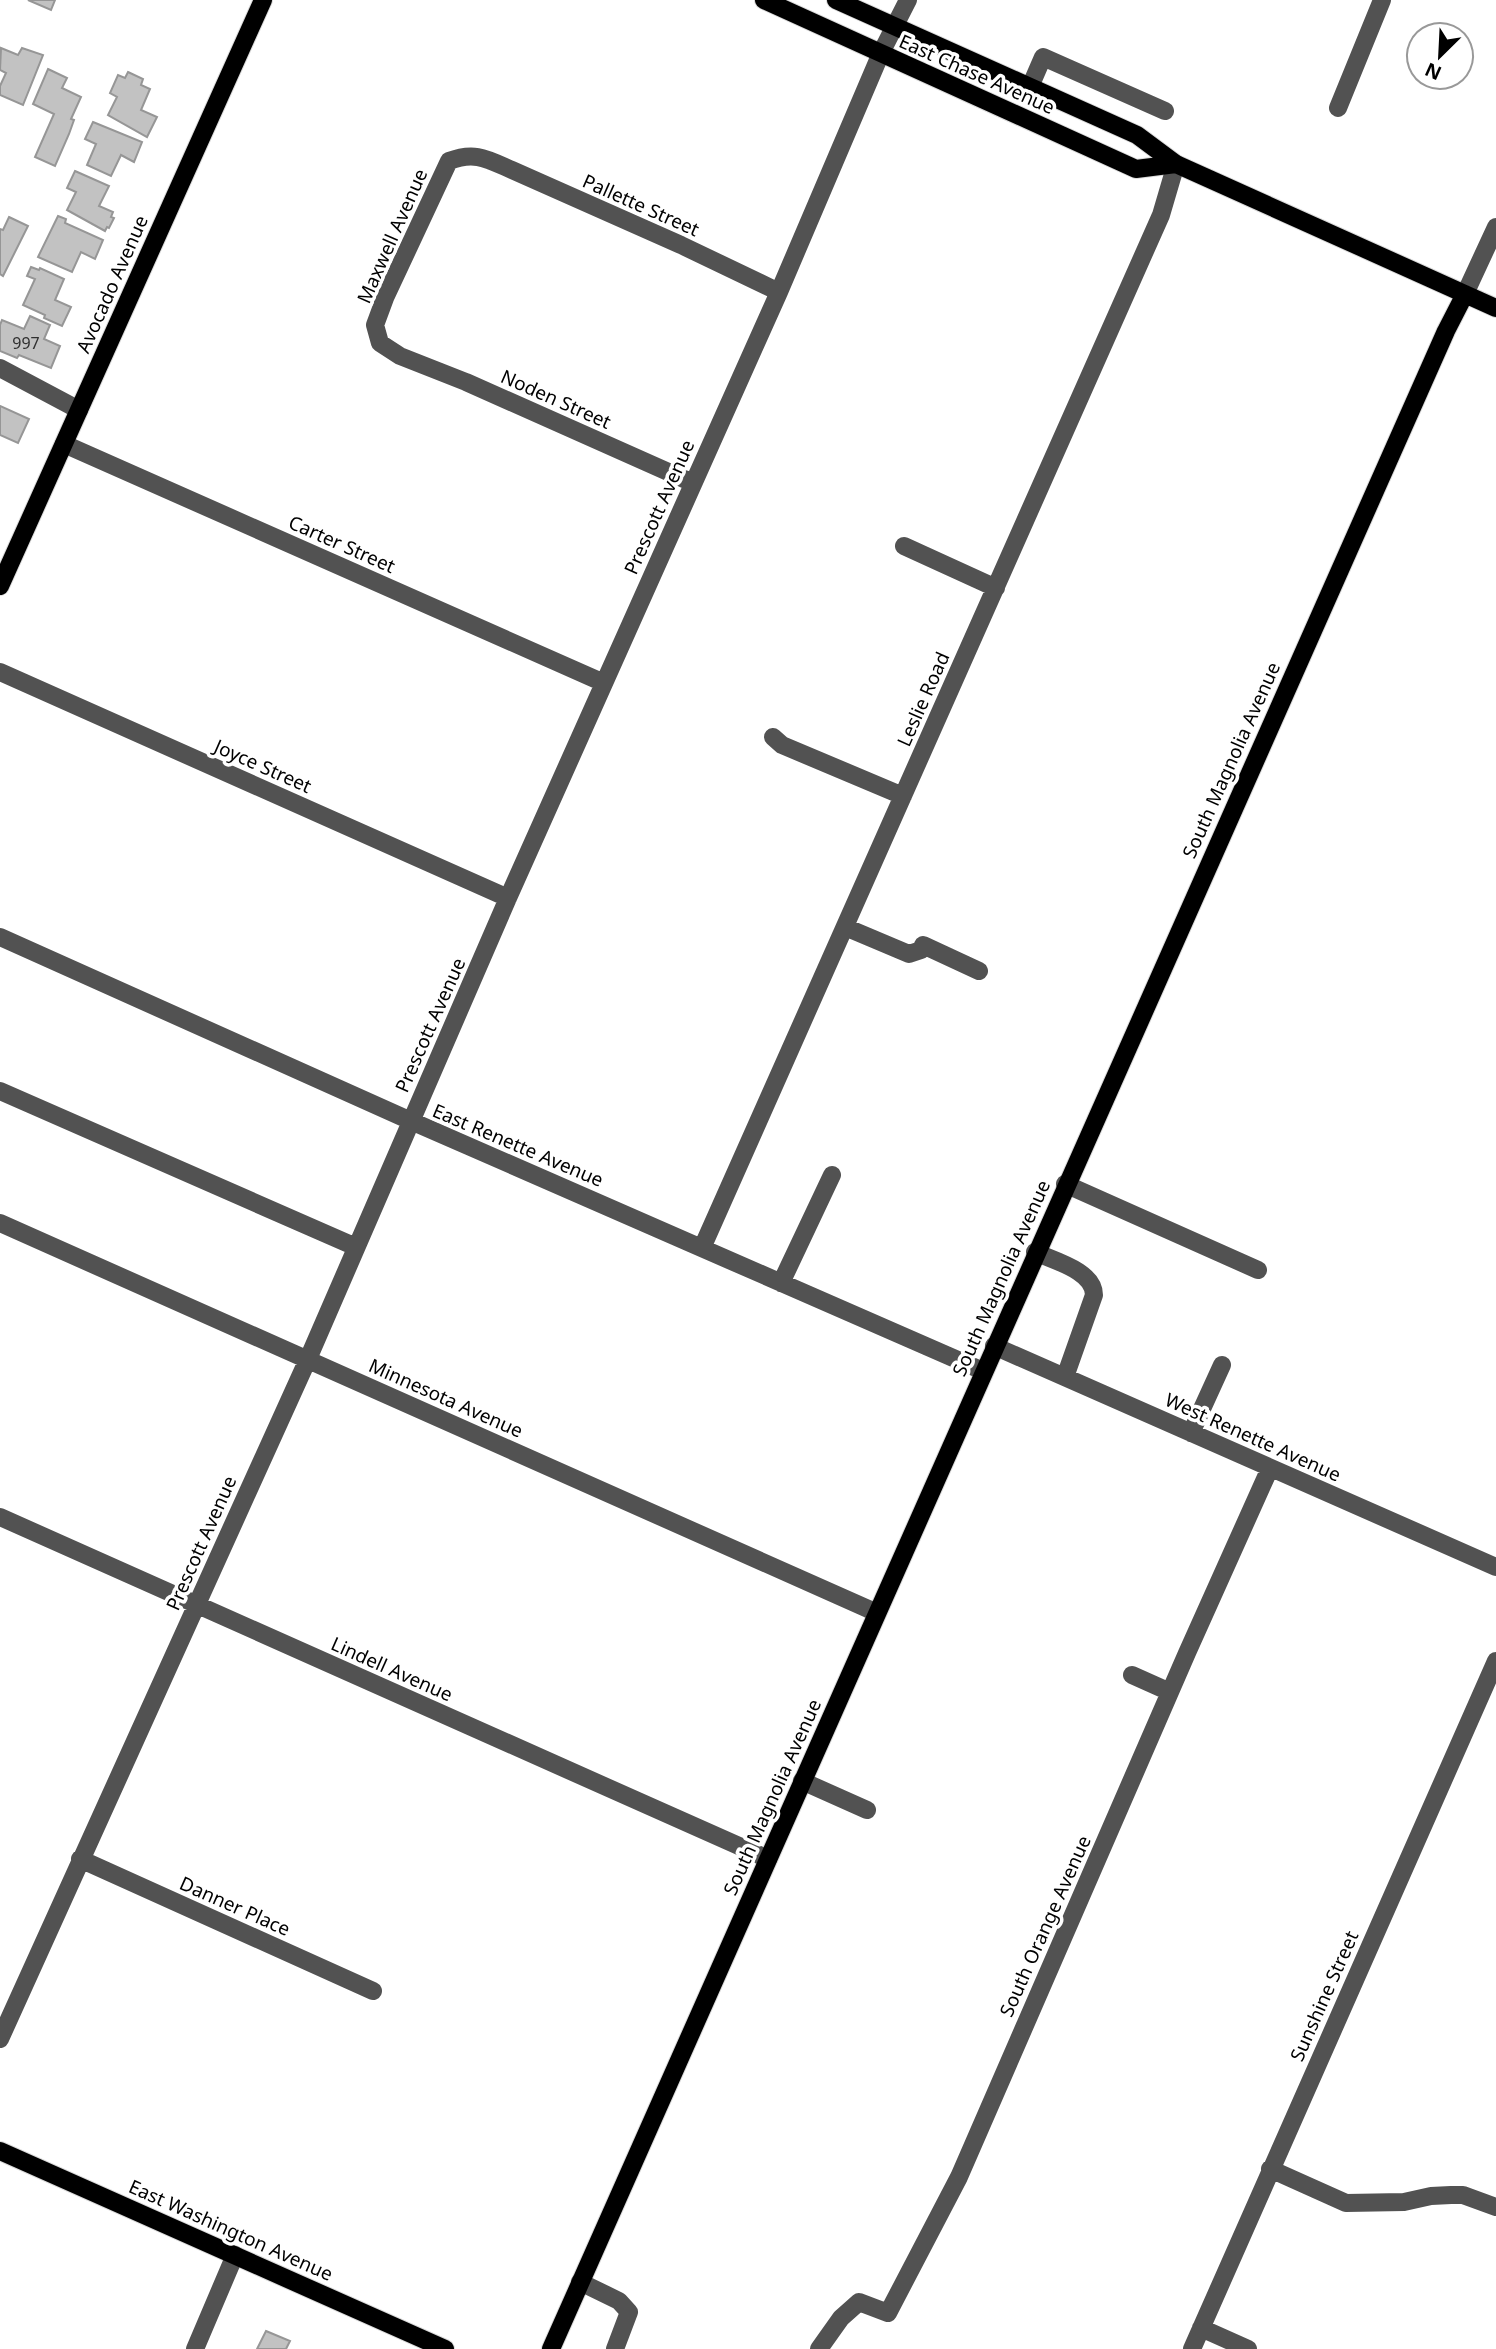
<svg xmlns="http://www.w3.org/2000/svg" width="1496" height="2349" viewBox="0 0 1496 2349" font-family="'Noto Sans',sans-serif">
  <style>
    .building { fill: #c2c2c2; stroke: #969696; stroke-width: 2 }
    .lines { fill: none; stroke-linecap: round; stroke-linejoin: round }
    .major-casing { stroke: #dbdbdb; stroke-width: 20 }
    .minor { stroke: #525252; stroke-width: 18 }
    .major { stroke: #000; stroke-width: 18 }
    .labels { text-anchor: middle; dominant-baseline: central; stroke-width: 7; stroke-linejoin: round; paint-order: stroke }
    .number-label { font-size: 16px; fill: #303030 }
    .street-label { font-size: 19px; fill: #000; stroke: #fff }
  </style>
  <rect width="100%" height="100%" fill="#fff"/>
  <!-- building -->
  <path class="building" d="M28,0H55L51,10Z
    M1,48L18,55L22,48L43,55L23,105L0,95V86L6,73L0,70Z
    M48,69L67,78L62,88L81,97L71,119L74,120L69,134L55,166L35,157L54,114L33,104Z
    M128,72L143,79L141,85L150,89L141,110L157,117L147,137L108,115L117,97L110,93L118,75L125,78Z
    M93,122L142,142L134,162L121,155L111,176L87,165L96,144L85,139Z
    M75,171L109,186L99,206L113,212L111,217L114,218L109,228L107,227L105,231L67,210L76,192L67,188Z
    M58,216L66,219L65,223L103,240L95,259L81,252L72,272L38,257Z
    M9,217L28,226L3,276L0,274V229L3,230Z
    M31,267L39,270L40,268L64,279L55,300L71,307L62,326L44,318L45,315L23,305L35,279L27,276Z
    M30,316L50,325L44,339L60,346L51,368L19,355L17,358L0,351V325L2,320L24,329Z
    M0,406L29,419L18,443L0,435Z
    M266,2331L290,2341L286,2349H257Z"/>
  <g class="lines">
    <!-- major casing -->
    <g class="major-casing">
      <path id="major" d="M764,0L1136,169L1176,164
        M836,0L1137,135L1176,164L1496,308
        M0,586L263,0
        M0,2151L445,2349
        M551,2349C846,1675 1146,1003 1446,331L1465,294"/>
    </g>
    <!-- minor -->
    <path class="minor" d="M1030,87L1043,57L1165,111
      M1338,108L1382,0
      M1465,294L1496,227
      M0,368L79,410
      M64,444L604,683
      M693,483L466,382L400,356L380,343L375,325L385,298L449,161C475,151 487,159 512,170L681,245L779,292
      M904,546L996,588
      M0,672L508,898
      M773,737L782,745L903,796
      M845,927L909,954L921,950L923,945L979,971
      M0,937L411,1121L983,1371
      M0,1091L356,1247
      M1065,1184L1258,1270
      M0,1223L875,1612
      M702,1248L1161,215L1176,164
      M1035,1252C1055,1261 1094,1271 1094,1295L1065,1377
      M781,1283L832,1175
      M994,1346L1496,1567
      M1191,1433L1222,1365
      M0,1517L768,1859
      M1132,1675L1170,1692
      M802,1781L867,1810
      M80,1859L373,1991
      M0,2039L308,1359L508,898L779,292L881,53L908,0
      M1270,2169L1346,2203L1404,2202L1431,2196L1451,2195H1463L1496,2207
      M580,2282L619,2301L629,2312L615,2349
      M1201,2328L1248,2349
      M195,2349L235,2255
      M819,2349L841,2318L859,2302L888,2313L959,2177L1187,1653L1270,1468
      M1192,2349L1496,1661"/>
    <!-- major -->
    <use href="#major" class="major"/>
  </g>
  <g class="labels">
    <!-- number labels -->
    <g class="number-label">
      <text x="26" y="343">997</text>
    </g>
    <!-- street labels -->
    <g class="street-label">
      <text transform="translate(977 74) rotate(24)">East Chase Avenue</text>
      <text transform="translate(641 205) rotate(24)">Pallette Street</text>
      <text transform="translate(392 236) rotate(-66)">Maxwell Avenue</text>
      <text transform="translate(112 284) rotate(-66)">Avocado Avenue</text>
      <text transform="translate(556 399) rotate(24)">Noden Street</text>
      <text transform="translate(659 507) rotate(-66)">Prescott Avenue</text>
      <text transform="translate(342 544) rotate(24)">Carter Street</text>
      <text transform="translate(923 699) rotate(-66)">Leslie Road</text>
      <text transform="translate(1231 760) rotate(-66)">South Magnolia Avenue</text>
      <text transform="translate(263 766) rotate(24)">Joyce Street</text>
      <text transform="translate(430 1025) rotate(-66)">Prescott Avenue</text>
      <text transform="translate(518 1145) rotate(23)">East Renette Avenue</text>
      <text transform="translate(1001 1278) rotate(-66)">South Magnolia Avenue</text>
      <text transform="translate(446 1398) rotate(24)">Minnesota Avenue</text>
      <text transform="translate(1253 1437) rotate(24)">West Renette Avenue</text>
      <text transform="translate(201 1543) rotate(-66)">Prescott Avenue</text>
      <text transform="translate(392 1669) rotate(24)">Lindell Avenue</text>
      <text transform="translate(772 1797) rotate(-66)">South Magnolia Avenue</text>
      <text transform="translate(235 1906) rotate(24)">Danner Place</text>
      <text transform="translate(1045 1926) rotate(-66)">South Orange Avenue</text>
      <text transform="translate(1324 1996) rotate(-66)">Sunshine Street</text>
      <text transform="translate(231 2230) rotate(24)">East Washington Avenue</text>
    </g>
  </g>
  <!-- north arrow -->
  <g transform="translate(1440 56) rotate(204)"><circle r="33" fill="#ffffff" stroke="#999999" stroke-width="2"/>
  <path d="M0-5L12 26L0 18L-12 26Z" fill="#000000"/>
  <text y="-10" font-size="19" font-weight="bold" text-anchor="middle" fill="#000000">N</text>
  </g>
</svg>
